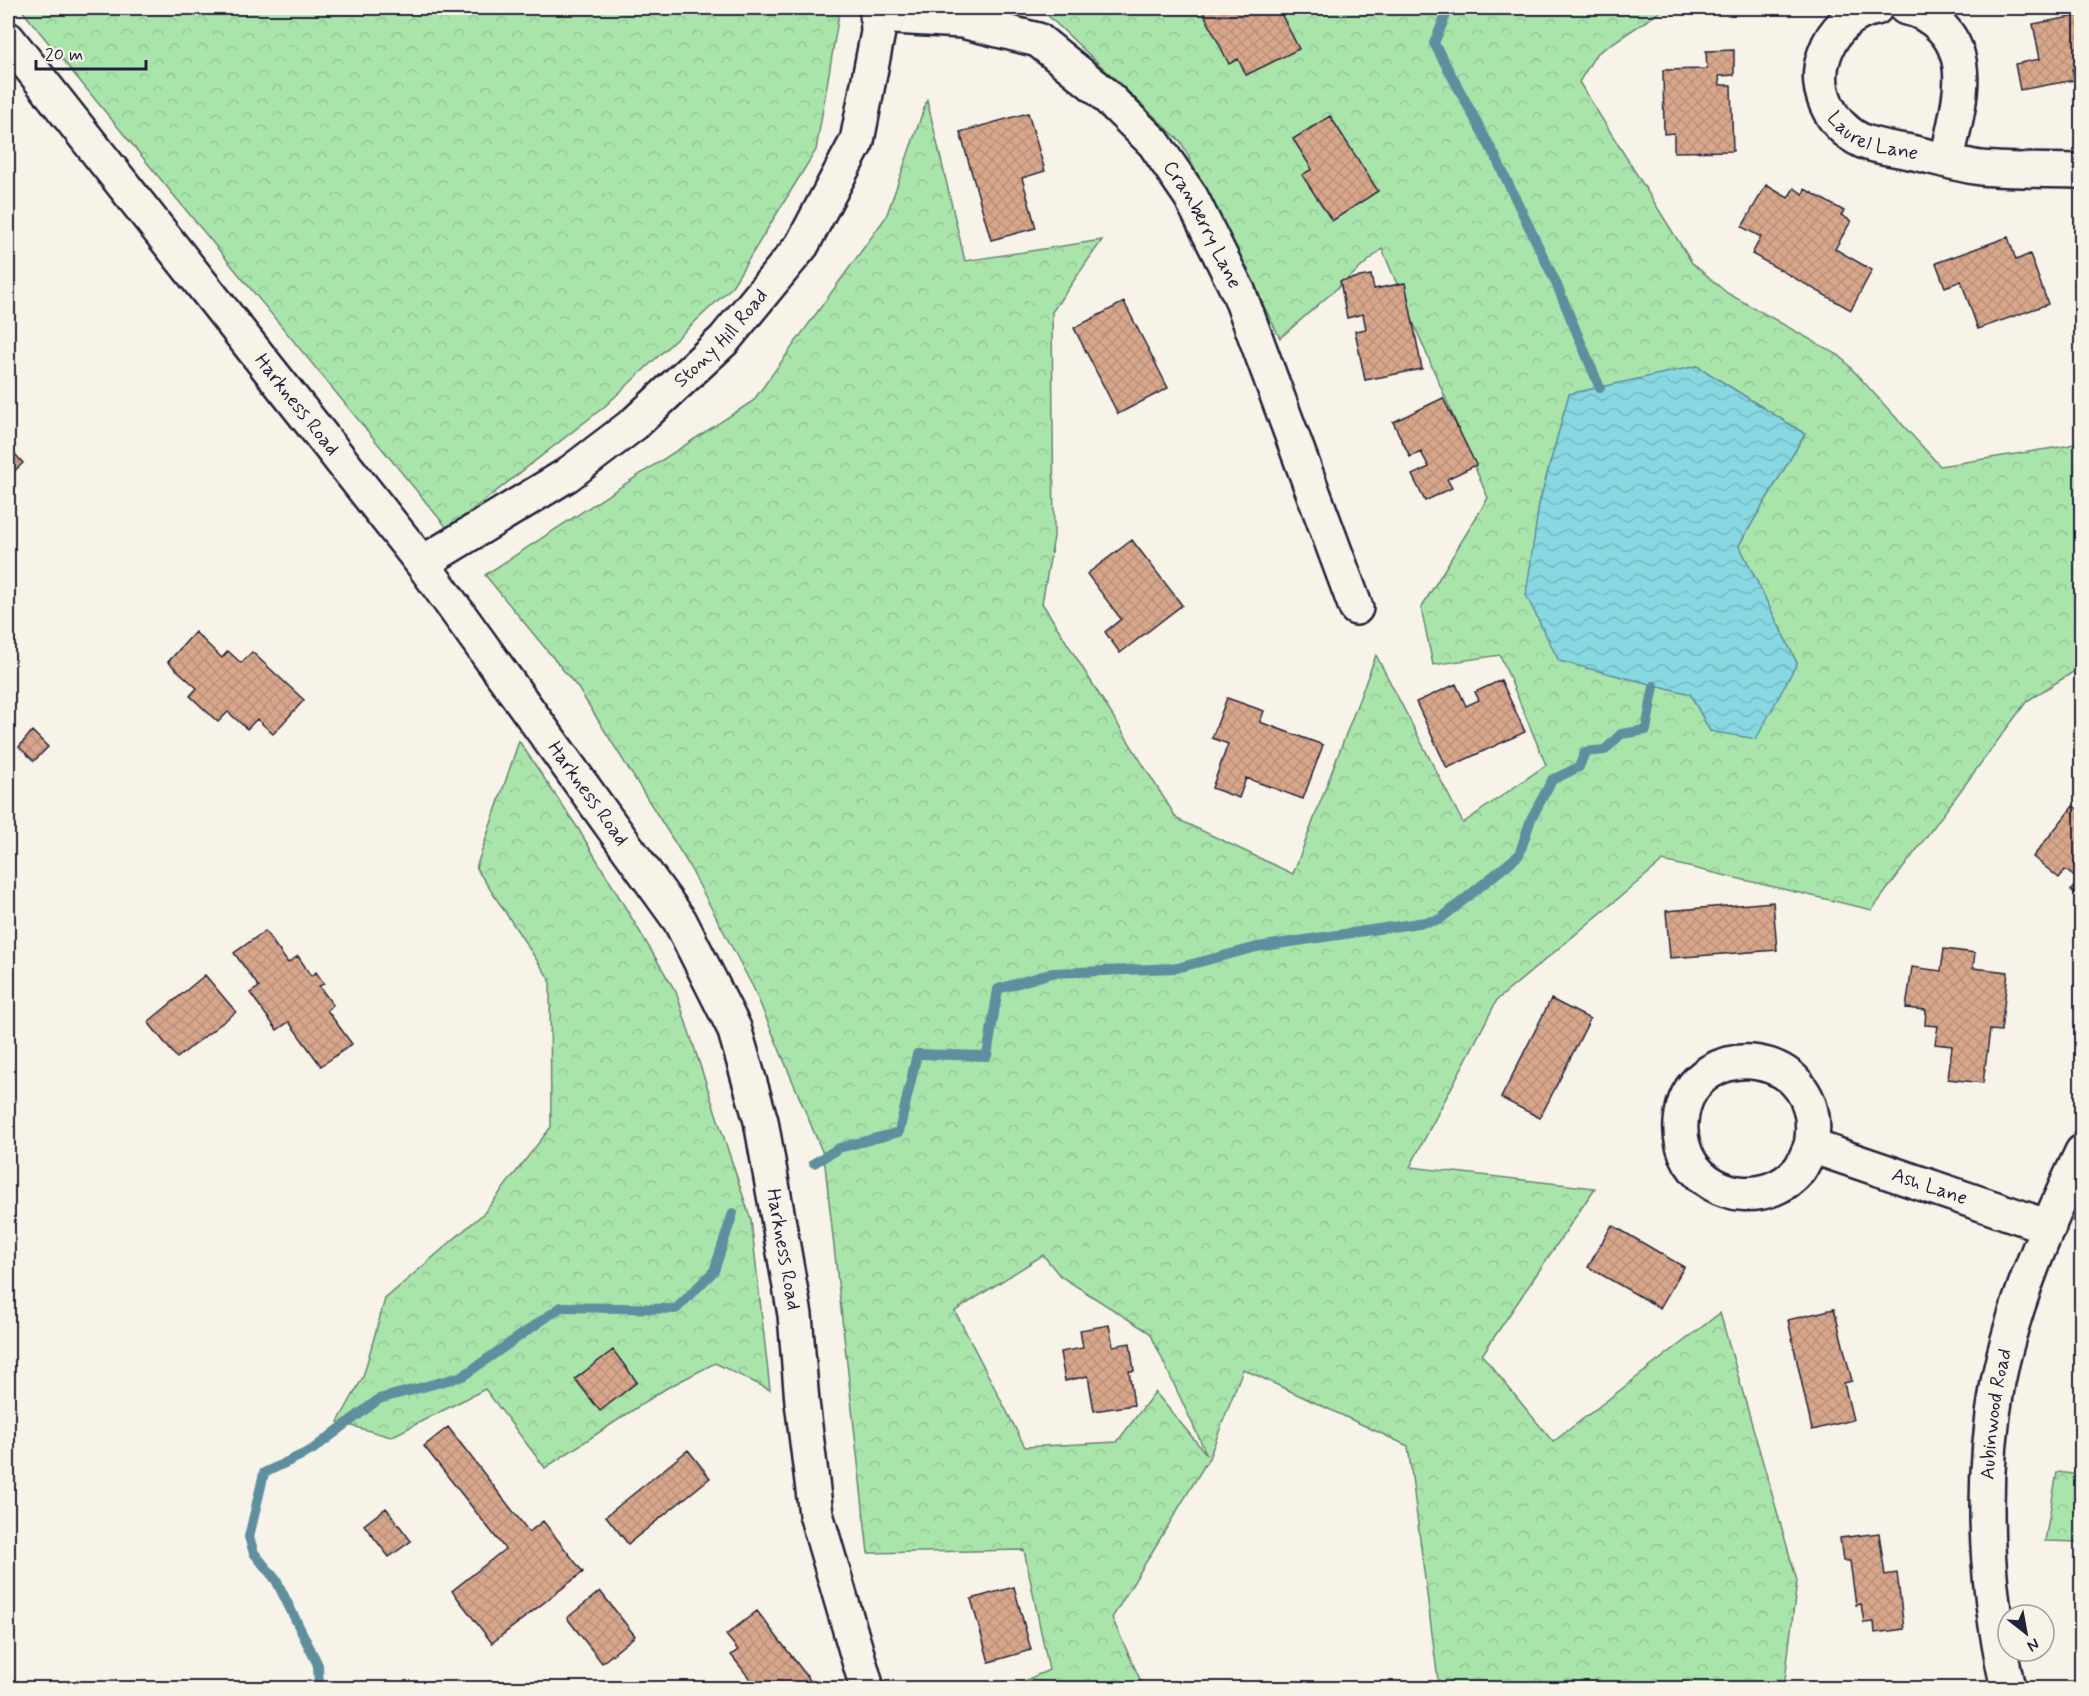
<svg xmlns="http://www.w3.org/2000/svg" width="2089" height="1696" viewBox="0 0 2089 1696" font-family="Mynerve,sans-serif">
  <style>
    .forest { fill: url(#forest-crowns); stroke: #668473; stroke-width: 1.5; fill-rule: evenodd }
    .water { fill: url(#water-waves); stroke: #5f8f9f; stroke-width: 1.5 }
    .lines { fill: none; stroke-linecap: round; stroke-linejoin: round }
    .stream { stroke: #5f8f9f; stroke-width: 10 }
    .building { fill: url(#building-cross-hatch); stroke: #22223b; stroke-width: 1.5 }
    .street-casing { stroke: #22223b; stroke-width: 38 }
    .secondary-casing { stroke: #22223b; stroke-width: 38 }
    .street { stroke: #f7f3e8; stroke-width: 33 }
    .secondary { stroke: #f7f3e8; stroke-width: 33 }
    .labels { text-anchor: middle; dominant-baseline: central; stroke-width: 4.5; stroke-linejoin: round; paint-order: stroke }
    .street-label { font-size: 20px; fill: #22223b; stroke: #f7f3e8 }
  </style>
  <defs>
    <pattern id="forest-crowns" width="20" height="18" patternUnits="userSpaceOnUse" patternTransform="scale(1.5)"><rect width="20" height="18" fill="#a9e5ab"/><path d="M2 6a3 3 0 1 1 6 0M12 15a3 3 0 1 1 6 0" fill="none" stroke="#91c494"/></pattern>
    <pattern id="water-waves" width="16" height="10" patternUnits="userSpaceOnUse" patternTransform="scale(1.5)"><rect width="16" height="10" fill="#87d8e1"/><path d="M0 5q4-4 8 0t8 0" fill="none" stroke="#74b9c2"/></pattern>
    <pattern id="building-cross-hatch" width="8" height="8" patternUnits="userSpaceOnUse" patternTransform="scale(1.5)"><rect width="8" height="8" fill="#d8a78b"/><path d="M0 0l8 8M0 8l8-8" fill="none" stroke="#b98f79"/></pattern>
  </defs>
  <rect width="100%" height="100%" fill="#f7f3e8"/>
  <filter id="ink" filterUnits="userSpaceOnUse"><feTurbulence type="fractalNoise" baseFrequency=".0167" numOctaves="2"/><feDisplacementMap in="SourceGraphic" scale="12" xChannelSelector="R" yChannelSelector="G"/><feConvolveMatrix kernelMatrix="1 2 1 2 8 2 1 2 1" color-interpolation-filters="sRGB"/></filter>
  <g filter="url(#ink)">
    <!-- forest -->
    <path class="forest" d="M20,8H840L816,150L731,288L604,407L448,529Z
      M1040,8H1666L1596,54L1579,82L1692,263L1727,293L1840,356L1940,466L2066,446L2081,442V667L2027,701L1872,910L1663,861L1497,1000L1410,1167L1595,1188L1482,1355L1553,1442L1720,1313L1797,1581L1784,1688H1439L1408,1446L1243,1369L1209,1458L1112,1618L1144,1688H1008L1049,1670L1024,1550L868,1553L824,1156L754,989L687,862L578,688L485,575L753,401L886,217L927,100L965,261L1102,240L1052,312L1054,537L1042,603L1177,819L1293,874L1376,655L1463,823L1546,765L1500,655L1433,665L1421,608L1488,498L1382,249L1280,338L1181,142ZM1697,366L1805,434L1739,545L1797,663L1710,731L1690,694L1527,595L1539,504L1569,395ZM1043,1255L1060,1276L1150,1333L1207,1455L1155,1392L1117,1442L1025,1447L955,1311Z
      M519,741L579,830L676,992L751,1220L770,1390L715,1363L665,1389L545,1468L485,1389L391,1437L338,1422L363,1377L385,1299L484,1213L551,1127L550,980L476,868Z
      M2057,1472L2081,1475V1542L2045,1541Z"/>
    <!-- water -->
    <path class="water" d="M1697,366L1805,434L1739,545L1797,663L1756,739L1710,731L1690,694L1559,661L1526,595L1539,504L1569,394Z"/>
    <g class="lines">
      <!-- stream -->
      <path class="stream" d="M1449,8L1434,43L1495,156L1556,283L1600,388
        M814,1163L839,1148L899,1132L917,1054L987,1056L998,989L1052,973L1177,968L1257,947L1439,920L1519,855L1531,819L1552,780L1579,767L1585,752L1605,750L1621,734L1646,730L1654,686
        M319,1688L318,1665L276,1580L254,1553L249,1537L264,1473L312,1450L379,1399L463,1376L561,1307L676,1309L714,1271L733,1213"/>
    </g>
    <!-- building -->
    <path class="building" d="M1201,8H1278L1299,49L1246,75L1238,59L1229,64Z
      M2082,15V67L2072,69L2075,80L2020,90L2015,64L2040,59L2033,24Z
      M1734,50V75L1719,76L1720,85H1731L1733,151L1674,152V133L1664,134L1663,70L1707,69L1706,51Z
      M1028,113L1045,171L1022,178L1036,228L991,240L960,132Z
      M1330,116L1378,191L1332,221L1302,175L1312,169L1293,139Z
      M1766,185L1788,198L1794,188L1803,194L1805,189L1844,211L1841,215L1851,221L1835,249L1872,270L1851,310L1752,254L1761,237L1742,227Z
      M2008,237L2016,260L2030,254L2048,304L1978,329L1961,281L1945,287L1936,263Z
      M1371,275L1374,289L1405,283L1422,369L1365,380L1355,331L1366,329L1363,314L1347,318L1340,281Z
      M1124,302L1168,388L1118,414L1074,328Z
      M1443,398L1476,465L1447,479L1452,488L1425,501L1412,475L1429,467L1421,452L1410,457L1393,422Z
      M8,446L23,463L8,477Z
      M1132,540L1182,605L1120,653L1105,632L1121,619L1087,574Z
      M195,632L222,658L228,651L241,663L252,652L304,700L273,734L257,719L247,729L228,712L218,722L190,696L197,688L168,662Z
      M1501,680L1525,732L1447,768L1416,702L1456,684L1466,706L1479,700L1475,692Z
      M1227,698L1264,711L1260,722L1323,745L1303,799L1246,778L1239,798L1212,788L1228,744L1212,738Z
      M32,731L48,747L34,761L19,747Z
      M2073,806L2082,812V898L2071,890L2079,880L2065,870L2059,878L2033,857Z
      M1773,902L1777,950L1670,958L1666,911Z
      M265,931L288,963L298,956L311,976L316,972L324,984L319,986L333,1005L327,1010L352,1044L321,1066L289,1022L277,1030L250,993L259,987L234,953Z
      M1944,949L1975,953L1973,968L2008,972L2001,1031L1990,1030L1983,1083L1948,1079L1952,1046L1935,1044L1938,1026L1925,1025L1926,1010L1906,1008L1912,967L1941,971Z
      M205,975L236,1012L177,1058L148,1022Z
      M1551,999L1590,1019L1540,1118L1501,1098Z
      M1612,1225L1684,1267L1660,1308L1588,1267Z
      M1834,1309L1852,1381L1844,1383L1853,1420L1812,1430L1788,1320Z
      M1109,1325L1113,1346L1130,1343L1134,1371H1129L1134,1405L1094,1411L1088,1376L1065,1381L1060,1352L1083,1348L1080,1330Z
      M613,1350L637,1382L600,1411L575,1379Z
      M448,1427L529,1532L543,1521L583,1572L492,1643L452,1591L505,1549L424,1446Z
      M688,1450L710,1478L628,1544L606,1516Z
      M386,1508L411,1541L389,1557L364,1525Z
      M1879,1533L1885,1575L1897,1573L1904,1629L1875,1633L1874,1622L1864,1623L1861,1604L1856,1605L1850,1561H1843L1840,1538Z
      M1014,1587L1031,1650L989,1662L971,1599Z
      M600,1591L635,1636L602,1663L567,1618Z
      M757,1611L816,1688H757L731,1655L738,1650L726,1635Z"/>
    <g class="lines">
      <!-- street casing -->
      <g class="street-casing">
        <g id="street">
          <path id="s1" d="M1876,8C1852,12 1833,30 1825,53C1812,87 1829,125 1862,141C1876,147 1895,149 1910,152C1934,157 1958,165 1981,168C2014,171 2048,170 2082,171"/>
          <path d="M1906,8C1920,10 1932,18 1942,28C1976,63 1955,117 1947,160"/>
          <path id="s2" d="M877,16L962,21L1038,40L1100,90L1154,143L1191,197L1239,293L1356,608"/>
          <path id="s3" d="M422,563L567,475L634,424L724,340L802,245L857,141L878,32L877,8"/>
          <path id="s4" d="M1811,1146C1807,1154 1804,1164 1799,1170C1769,1205 1714,1200 1690,1162C1681,1147 1679,1132 1682,1114C1695,1035 1829,1046 1811,1146L2049,1227"/>
          <path id="s5" d="M2008,1688C1985,1588 1980,1484 1998,1382C2013,1304 2048,1223 2082,1152"/>
        </g>
      </g>
      <!-- secondary casing -->
      <g class="secondary-casing">
        <g id="secondary">
          <path id="s6" d="M8,39L422,563L680,921L734,1028L761,1121L795,1315L802,1402L816,1514L867,1688"/>
        </g>
      </g>
      <!-- street -->
      <use href="#street" class="street"/>
      <!-- secondary -->
      <use href="#secondary" class="secondary"/>
    </g>
  </g>
  <g class="labels">
    <!-- street labels -->
    <g class="street-label">
      <text stroke="none"><textPath href="#s1" startOffset="184">Laurel Lane</textPath></text>
      <text stroke="none"><textPath href="#s2" startOffset="414">Cranberry Lane</textPath></text>
      <text stroke="none"><textPath href="#s3" startOffset="376">Stony Hill Road</textPath></text>
      <text stroke="none"><textPath href="#s6" startOffset="466">Harkness Road</textPath></text>
      <text stroke="none"><textPath href="#s6" startOffset="952">Harkness Road</textPath></text>
      <text stroke="none"><textPath href="#s4" startOffset="542">Ash Lane</textPath></text>
      <text stroke="none"><textPath href="#s6" startOffset="1456">Harkness Road</textPath></text>
      <text stroke="none"><textPath href="#s5" startOffset="276">Aubinwood Road</textPath></text>
    </g>
  </g>
  <!-- margin -->
  <rect width="2089" height="1696" fill="none" stroke="#f7f3e8" stroke-width="30"/>
  <rect x="15" y="15" width="2059" height="1666" fill="none" stroke="#22223b" stroke-width="2" filter="url(#ink)"/>
  <!-- north arrow -->
  <g transform="translate(2026 1633) rotate(149)"><circle r="28" fill="#f7f3e8" stroke="#a29fa3" stroke-width="1.5"/>
  <path d="M0-4.5L10 22L0 15L-10 22Z" fill="#22223b"/>
  <text y="-9" font-size="16" font-weight="bold" text-anchor="middle" fill="#22223b">N</text>
  </g>
  <!-- scale -->
  <path d="M36 60v9h110v-9" fill="none" stroke="#22223b" stroke-width="3"/>
  <text x="45" y="60" font-size="18" fill="#22223b" stroke="#f7f3e8" stroke-width="4.5" paint-order="stroke">20 m</text>
</svg>
